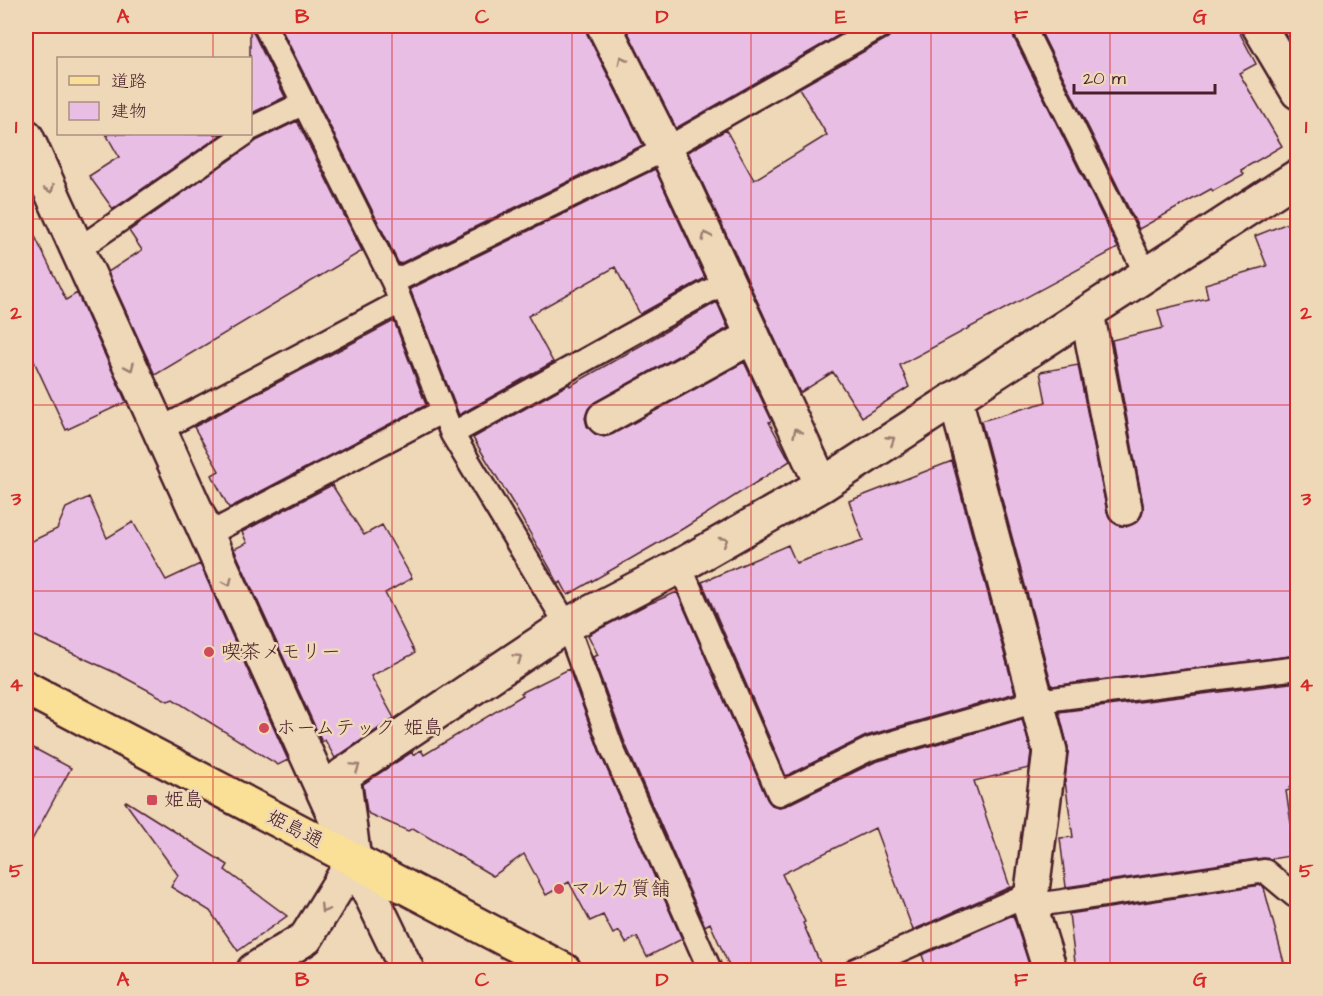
<svg xmlns="http://www.w3.org/2000/svg" width="1323" height="996" viewBox="0 0 1323 996" font-family="'Architects Daughter','Klee One',sans-serif">
  <style>
    .built { fill: #ecd0c4 }
    .building { fill: #e9bee4; stroke: #4a1f2b; stroke-width: 1.5 }
    .lines { fill: none; stroke-linecap: round; stroke-linejoin: round }
    .service-casing { stroke: #4a1f2b; stroke-width: 27 }
    .minor-casing { stroke: #4a1f2b; stroke-width: 38 }
    .tertiary-casing { stroke: #4a1f2b; stroke-width: 38 }
    .primary-casing { stroke: #4a1f2b; stroke-width: 38 }
    .service { stroke: #eed8b7; stroke-width: 22 }
    .minor { stroke: #eed8b7; stroke-width: 33 }
    .tertiary { stroke: #eed8b7; stroke-width: 33 }
    .primary { stroke: #fadf96; stroke-width: 33 }
    .oneway { stroke: #9c7c71 }
    .grid { fill: none; stroke: #d62828; stroke-width: 1.5; stroke-opacity: 0.55 }
    .poi-dot { fill: #d1495b; stroke: #eed8b7; stroke-width: 2 }
    .labels { text-anchor: middle; dominant-baseline: central; stroke-width: 5; stroke-linejoin: round; paint-order: stroke }
    .poi-label { font-size: 20px; fill: #4a1f2b; stroke: #eed8b7; text-anchor: start }
    .street-label { font-size: 20px; fill: #4a1f2b; stroke: #eed8b7 }
    .neatline { fill: none; stroke: #d62828; stroke-width: 2 }
    .grid-label { font-size: 20px; text-anchor: middle; font-weight: bold; fill: #d62828 }
  </style>
  <rect width="100%" height="100%" fill="#eed8b7"/>
  <filter id="ink" filterUnits="userSpaceOnUse"><feTurbulence type="fractalNoise" baseFrequency=".0167" numOctaves="2"/><feDisplacementMap in="SourceGraphic" scale="12" xChannelSelector="R" yChannelSelector="G"/><feConvolveMatrix kernelMatrix="1 2 1 2 8 2 1 2 1" color-interpolation-filters="sRGB"/></filter>
  <g filter="url(#ink)">
    <!-- built -->
    <path class="built" d="M1273,26H1297V69Z"/>
    <!-- building -->
    <path class="building" d="M250,26L285,97L250,114Z
      M280,26H585L587,34L643,145L399,264Z
      M625,26H855L676,128Z
      M894,26H1010L1011,32L1118,248L900,365L909,387L862,417L833,372L800,393L688,152L726,130L754,180L827,135L799,88L888,38L893,32Z
      M1038,26H1236L1256,64L1239,73L1282,146L1241,170L1244,174L1213,191L1211,189L1139,229Z
      M297,121L362,251L155,375L108,272L142,250L129,231L256,141Z
      M106,134H222L113,209L89,176L119,157Z
      M655,169L705,278L640,314L615,267L528,316L553,362L459,415L410,289Z
      M26,218L66,300L77,293L126,402L66,430L26,344Z
      M1298,219V655L1052,686L981,421L1046,402L1040,372L1078,365L1107,512L1111,521L1119,526H1128L1137,522L1142,515L1143,504L1112,340L1163,328L1158,310L1208,298L1205,284L1267,266L1255,236Z
      M717,302L728,328L595,402L588,409L585,418L587,426L595,434L604,437L613,434L744,362L772,421L769,422L790,461L684,528L568,595L561,582L559,584L514,505L473,438L569,384L570,386Z
      M394,321L426,405L229,508L212,475L219,471L194,427Z
      M952,461L1015,693L866,736L786,776L702,582L788,545L796,563L863,540L849,501Z
      M332,485L364,535L382,525L412,578L385,593L415,653L371,676L394,718L335,758L325,740L322,742L234,549L247,543L242,532Z
      M89,497L107,538L133,522L166,580L200,564L288,760L278,765L173,699L168,701L118,674L26,632V544L57,529L66,508Z
      M677,592L767,799L772,805L779,807L785,806L875,762L1022,719L1031,752L1029,768L974,781L1010,887L913,930L875,828L782,874L805,922L803,923L823,970H731L710,923L705,926L625,743L593,657L598,655L588,635L644,606Z
      M569,669L600,753L682,939L647,957L637,937L626,943L619,931L613,934L603,915L590,921L569,882L546,895L524,854L493,876L413,828L408,831L369,814L367,811L363,784L412,752L413,755L421,750L424,755L523,695L521,693Z
      M1298,682V786L1290,787V790L1286,791L1296,855L1271,859L1263,858L1066,887L1060,838L1073,837L1065,781L1068,747L1059,712Z
      M26,744L71,768L26,851Z
      M126,801L228,865L225,870L287,916L238,951L210,911L171,887L178,875L125,802Z
      M1261,885L1264,888L1286,970H1076L1069,914Z
      M1013,915L1031,970H927L922,955Z"/>
    <g class="lines">
      <!-- service casing -->
      <g class="service-casing">
        <path id="service" d="M265,26L393,282L452,434L567,625L612,748L710,970
          M1023,26L1146,274
          M250,129L304,103
          M77,250L245,134
          M393,282L666,149L881,26
          M159,430L400,302
          M452,434L727,281
          M207,535L443,411
          M680,566L779,794L870,749L1037,701L1298,668
          M1030,906L1265,871L1295,896H1298
          M855,970L1033,892"/>
      </g>
      <!-- minor casing -->
      <g class="minor-casing">
        <path id="minor" d="M604,26L666,149L822,485
          M1259,26L1298,92
          M26,136L340,828
          M1087,313L1125,508
          M955,398L1050,751L1030,906L1050,970
          M604,418L753,336
          M254,970L306,938L354,860L343,775L567,625L680,566L822,485L1298,176"/>
      </g>
      <!-- tertiary casing -->
      <g class="tertiary-casing">
        <path id="tertiary" d="M354,860L407,970"/>
      </g>
      <!-- primary casing -->
      <g class="primary-casing">
        <path id="primary" d="M26,688L564,970"/>
      </g>
      <!-- service -->
      <use href="#service" class="service"/>
      <!-- minor -->
      <use href="#minor" class="minor"/>
      <!-- tertiary -->
      <use href="#tertiary" class="tertiary"/>
      <!-- primary -->
      <use href="#primary" class="primary"/>
    </g>
    <!-- one-way arrows -->
    <defs><path id="oneway-chevron" d="M-2-3.5L2.5 0L-2 3.5" fill="none" stroke-width="1.6" stroke-linecap="round" stroke-linejoin="round" transform="scale(1.5)"/></defs>
    <g class="oneway">
      <use href="#oneway-chevron" transform="translate(622 60) rotate(-116)"/>
      <use href="#oneway-chevron" transform="translate(50 189) rotate(66)"/>
      <use href="#oneway-chevron" transform="translate(706 236) rotate(-115)"/>
      <use href="#oneway-chevron" transform="translate(130 367) rotate(66)"/>
      <use href="#oneway-chevron" transform="translate(797 432) rotate(-115)"/>
      <use href="#oneway-chevron" transform="translate(891 440) rotate(-33)"/>
      <use href="#oneway-chevron" transform="translate(724 541) rotate(-30)"/>
      <use href="#oneway-chevron" transform="translate(228 582) rotate(65)"/>
      <use href="#oneway-chevron" transform="translate(518 658) rotate(-34)"/>
      <use href="#oneway-chevron" transform="translate(356 767) rotate(-34)"/>
      <use href="#oneway-chevron" transform="translate(324 909) rotate(122)"/>
    </g>
  </g>
  <!-- grid -->
  <path class="grid" d="M213,26V58M392,26V970M572,26V970M751,26V970M931,26V970M1110,26V970M213,134V970M26,219H1298M26,405H1298M26,591H1298M26,777H1298"/>
  <!-- markers -->
  <g class="poi-dot">
    <circle cx="209" cy="652" r="6"/>
    <circle cx="264" cy="728" r="6"/>
    <rect x="146" y="794" width="12" height="12" rx="3"/>
    <circle cx="559" cy="889" r="6"/>
  </g>
  <g class="labels">
    <!-- poi labels -->
    <g class="poi-label">
      <text x="221" y="652">喫茶メモリー</text>
      <text x="276" y="728">ホームテック 姫島</text>
      <text x="164" y="800">姫島</text>
      <text x="571" y="889">マルカ質舗</text>
    </g>
    <!-- street labels -->
    <g class="street-label">
      <text transform="translate(295 829) rotate(27)">姫島通</text>
    </g>
  </g>
  <!-- margin -->
  <rect width="1323" height="996" fill="none" stroke="#eed8b7" stroke-width="66"/>
  <!-- legend -->
  <rect x="57" y="57" width="195" height="78" fill="#eed8b7" stroke="#ac8e7f" stroke-width="1.5"/>
  <rect x="69" y="76" width="30" height="9" fill="#fadf96" stroke="#ac8e7f" stroke-width="1.5"/>
  <text x="111" y="87" font-size="18" fill="#4a1f2b">道路</text>
  <rect x="69" y="102" width="30" height="18" fill="#e9bee4" stroke="#ac8e7f" stroke-width="1.5"/>
  <text x="111" y="117" font-size="18" fill="#4a1f2b">建物</text>
  <!-- scale -->
  <path d="M1074 84v9h141v-9" fill="none" stroke="#4a1f2b" stroke-width="3"/>
  <text x="1083" y="84" font-size="18" fill="#4a1f2b" stroke="#eed8b7" stroke-width="4.5" paint-order="stroke">20 m</text>
  <rect x="33" y="33" width="1257" height="930" class="neatline"/>
  <g class="grid-label">
    <text x="123" y="23">A</text>
    <text x="302" y="23">B</text>
    <text x="482" y="23">C</text>
    <text x="662" y="23">D</text>
    <text x="841" y="23">E</text>
    <text x="1021" y="23">F</text>
    <text x="1200" y="23">G</text>
    <text x="16" y="133">1</text>
    <text x="1306" y="133">1</text>
    <text x="16" y="319">2</text>
    <text x="1306" y="319">2</text>
    <text x="16" y="505">3</text>
    <text x="1306" y="505">3</text>
    <text x="16" y="691">4</text>
    <text x="1306" y="691">4</text>
    <text x="16" y="877">5</text>
    <text x="1306" y="877">5</text>
    <text x="123" y="986">A</text>
    <text x="302" y="986">B</text>
    <text x="482" y="986">C</text>
    <text x="662" y="986">D</text>
    <text x="841" y="986">E</text>
    <text x="1021" y="986">F</text>
    <text x="1200" y="986">G</text>
  </g>
</svg>
